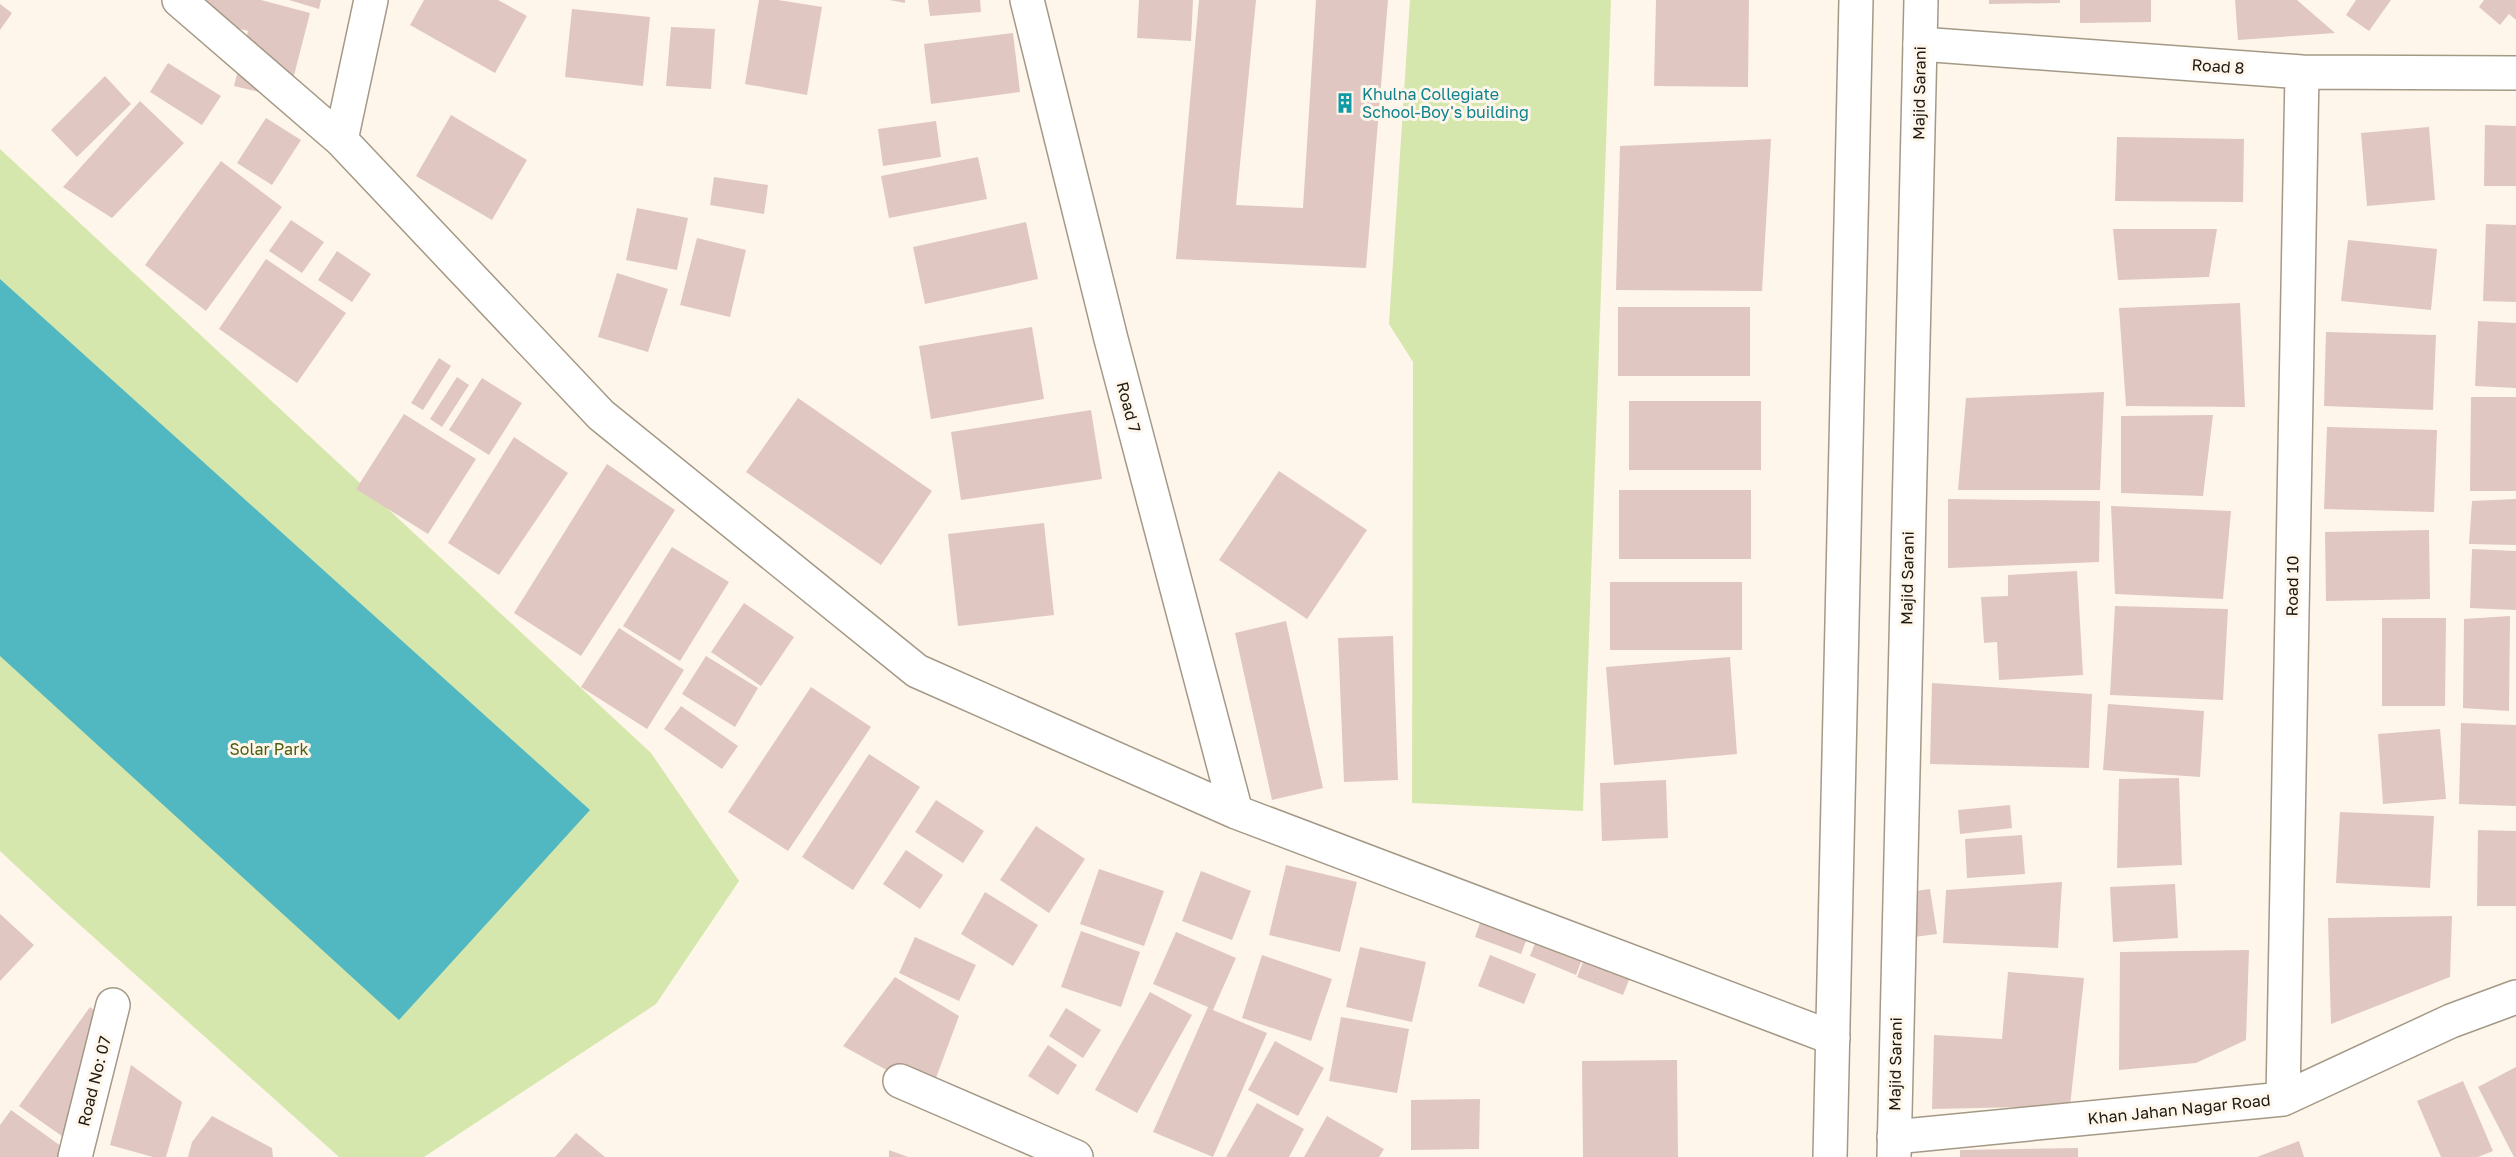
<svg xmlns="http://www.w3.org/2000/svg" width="2516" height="1157" viewBox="0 0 2516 1157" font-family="'Golos Text',sans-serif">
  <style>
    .green { fill: #d5e7ad }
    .water { fill: #51b7c1 }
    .building { fill: #e1c7c1 }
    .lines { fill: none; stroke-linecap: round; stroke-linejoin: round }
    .minor-casing { stroke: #a49986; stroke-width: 36 }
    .major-casing { stroke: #a49986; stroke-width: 36 }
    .minor { stroke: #fff; stroke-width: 33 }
    .major { stroke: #fff; stroke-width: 33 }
    .labels { text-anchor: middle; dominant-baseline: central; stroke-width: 6; stroke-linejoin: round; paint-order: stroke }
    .street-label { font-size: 16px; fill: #1d1911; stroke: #fef6ea }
    .culture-label { font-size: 16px; fill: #0d838f; stroke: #fef6ea; text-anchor: start }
    .park-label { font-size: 16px; fill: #4c5d11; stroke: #fef6ea }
  </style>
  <rect width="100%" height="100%" fill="#fef6ea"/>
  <!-- green -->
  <path class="green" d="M1410,0H1611L1583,811L1412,803L1413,362L1389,324Z
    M0,149L651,753L739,881L656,1004L424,1157H339L61,908L0,851Z"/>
  <!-- water -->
  <path class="water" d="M0,279L590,810L399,1020L0,656Z"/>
  <!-- building -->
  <path class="building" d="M186,0H261L310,13L288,99L234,86L248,31L182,14Z
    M289,0H321L319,9Z
    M424,0H498L527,16L495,73L410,25Z
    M759,0H778L822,7L807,95L745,84Z
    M889,0H905V3Z
    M928,0H980L981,12L930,16Z
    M1139,0H1193L1191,41L1137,38Z
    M1199,0H1256L1236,205L1303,208L1316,0H1388L1366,268L1176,259Z
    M1656,0H1749L1748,87L1654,86Z
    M1989,0H2060V3L1989,4Z
    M2080,0H2151V22L2080,23Z
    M2235,0H2297L2335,33L2238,40Z
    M2356,0H2391L2369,31L2346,15Z
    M2484,0H2516V20L2509,14L2500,25L2479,7Z
    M0,4L12,13L0,30Z
    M572,9L650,17L643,86L565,77Z
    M671,27L715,29L711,89L666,86Z
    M1013,33L1020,92L931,104L924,44Z
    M168,63L221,96L202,125L150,92Z
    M105,76L131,104L77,157L51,130Z
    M140,101L184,143L112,218L63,187Z
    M451,115L527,160L492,220L416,176Z
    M266,118L301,140L272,185L237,163Z
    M936,121L941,157L883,166L878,129Z
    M2485,125L2516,126V186H2484Z
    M2429,127L2435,200L2367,206L2361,133Z
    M2117,137L2244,139L2243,202L2115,201Z
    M1771,139L1762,291L1616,290L1620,146Z
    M978,157L987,199L889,218L881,176Z
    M221,161L282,207L206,311L145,265Z
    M714,177L768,185L764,214L710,205Z
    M637,208L688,218L677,270L626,260Z
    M291,220L324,242L302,273L269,251Z
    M1026,222L1038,279L925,304L913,247Z
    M2486,224L2516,225V302L2483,301Z
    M2113,229H2217L2209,277L2118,280Z
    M697,238L746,250L730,317L680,305Z
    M2348,240L2437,249L2431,310L2341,301Z
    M337,251L371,274L352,302L318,280Z
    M266,259L346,313L297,383L219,329Z
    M617,273L668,289L648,352L598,337Z
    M2240,303L2245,407L2126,406L2119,308Z
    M1618,307H1750V376H1618Z
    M2478,321L2516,323V388L2475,386Z
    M1032,327L1044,399L931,419L919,346Z
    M2326,332L2436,335L2433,410L2324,406Z
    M439,358L451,366L423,410L411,403Z
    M457,377L469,385L442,427L430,419Z
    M482,378L522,403L489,455L449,430Z
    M2104,392L2100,490H1958L1966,398Z
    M2471,397H2516V491H2470Z
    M798,398L932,491L881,565L746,472Z
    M1629,401H1761V470H1629Z
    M1091,410L1102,479L961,500L951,432Z
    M404,414L476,459L428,534L356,489Z
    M2213,415L2203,496L2121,493V416Z
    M2327,427L2437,430L2434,512L2324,509Z
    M514,437L568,473L499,575L448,543Z
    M607,464L675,510L581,656L514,613Z
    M1279,471L1367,530L1307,619L1219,560Z
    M1619,490H1751V559H1619Z
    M1948,499L2100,501L2099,562L1948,568Z
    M2516,499V545L2469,544L2472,501Z
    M2111,506L2231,511L2223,599L2115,594Z
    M1044,523L1054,615L958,626L948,534Z
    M2429,530L2430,599L2326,601L2325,532Z
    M672,547L729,582L680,661L623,626Z
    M2472,549L2516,551V610L2470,608Z
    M2077,571L2083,675L1999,680L1997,642L1984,643L1981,597L2008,596V575Z
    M1610,582H1742V650H1610Z
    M744,603L794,637L761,686L711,652Z
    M2115,606L2228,609L2223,700L2110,695Z
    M2510,616L2509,711L2463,708L2464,619Z
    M2382,618H2446L2445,706H2382Z
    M1286,621L1323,788L1272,800L1235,633Z
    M619,628L684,670L647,729L581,687Z
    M1393,636L1398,780L1344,782L1338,638Z
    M706,656L758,688L735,727L682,694Z
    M1730,657L1737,754L1614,765L1606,667Z
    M1932,683L2092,694L2089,768L1930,764Z
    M811,687L871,727L788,851L728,812Z
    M2108,704L2204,711L2200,777L2103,770Z
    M681,706L738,746L722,769L664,729Z
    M2461,723L2516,725V806L2459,804Z
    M2440,729L2446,799L2383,804L2378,734Z
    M869,754L920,787L853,890L802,857Z
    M2179,778L2182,865L2117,868L2119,779Z
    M1666,780L1668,838L1602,841L1600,783Z
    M936,800L984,831L963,863L915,832Z
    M2010,805L2012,828L1960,834L1958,810Z
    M2340,812L2434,816L2430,888L2336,883Z
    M1036,826L1085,859L1049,913L1000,880Z
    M2478,830L2516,831V906H2477Z
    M2022,835L2025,874L1967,878L1965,839Z
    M906,850L943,875L920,909L883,884Z
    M1286,865L1357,882L1340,952L1269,935Z
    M1099,869L1164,891L1144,946L1080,924Z
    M1201,871L1251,891L1232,940L1182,921Z
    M2062,882L2058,948L1943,943L1946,890Z
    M2175,884L2178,938L2113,942L2110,887Z
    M1930,889L1937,934L1914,937L1908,892Z
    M985,892L1038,925L1013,966L961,934Z
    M1486,906L1533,923L1521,954L1475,937Z
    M0,914L34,945L0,981Z
    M2452,916L2450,977L2331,1024L2328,918Z
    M1542,925L1588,944L1576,975L1530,956Z
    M1081,931L1140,952L1121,1007L1061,987Z
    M1176,932L1236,958L1213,1010L1267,1033L1213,1157L1153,1132L1208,1007L1153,984Z
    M915,937L976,965L959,1001L899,973Z
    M1360,947L1426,962L1412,1022L1346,1007Z
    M1589,947L1635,965L1623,995L1577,977Z
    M2249,950L2246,1040L2196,1063L2119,1070L2120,952Z
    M1262,955L1332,979L1311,1041L1242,1018Z
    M1490,955L1536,974L1524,1004L1478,986Z
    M2008,972L2084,978L2070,1106L1932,1109L1934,1035L2002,1039Z
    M895,977L959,1016L930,1094L843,1046Z
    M1150,992L1192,1015L1137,1113L1095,1090Z
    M90,1007L109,1022L69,1141L19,1106Z
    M1066,1008L1101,1030L1083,1058L1049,1036Z
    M1341,1017L1409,1029L1397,1093L1329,1081Z
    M1275,1041L1324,1068L1298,1116L1248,1090Z
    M1048,1045L1077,1065L1058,1095L1028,1076Z
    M1677,1060L1678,1157H1583L1582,1061Z
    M131,1065L182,1102L166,1157H153L110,1145Z
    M2516,1067V1157H2514L2478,1087Z
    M2463,1081L2493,1151L2478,1157H2441L2417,1101Z
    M1480,1099L1479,1149L1411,1150V1100Z
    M1257,1103L1304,1129L1289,1157H1226Z
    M11,1110L76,1157H0V1125Z
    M212,1116L272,1148L273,1157H188L192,1142Z
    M1327,1116L1384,1149L1379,1157H1304Z
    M576,1133L605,1157H555Z
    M2299,1141L2304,1157H2257Z
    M2078,1148V1157H1960V1150Z
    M889,1150L908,1157H889Z"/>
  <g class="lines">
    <!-- minor casing -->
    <g class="minor-casing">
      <path id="minor" d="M179,0L341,140L601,415L917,671L1236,812L1833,1038
        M1027,0L1111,339L1236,812
        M1920,44L2302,72L2516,73
        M341,140L371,0
        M900,1081L1076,1157
        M2283,1099L2302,72
        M1894,1137L2283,1099L2451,1021L2516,997
        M75,1157L113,1005"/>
    </g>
    <!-- major casing -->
    <g class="major-casing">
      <path id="major" d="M1830,1157L1856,0
        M1894,1157L1921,0"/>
    </g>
    <!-- minor -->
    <use href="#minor" class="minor"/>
    <!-- major -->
    <use href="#major" class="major"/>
  </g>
  <!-- icons -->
  <defs>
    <g id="building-bare" transform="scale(1.62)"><path d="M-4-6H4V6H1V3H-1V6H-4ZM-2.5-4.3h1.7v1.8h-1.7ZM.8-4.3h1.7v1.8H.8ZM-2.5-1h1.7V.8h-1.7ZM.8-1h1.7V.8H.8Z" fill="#0f9aa8" stroke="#fef6ea" stroke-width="2.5" paint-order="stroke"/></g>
  </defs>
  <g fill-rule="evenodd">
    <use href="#building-bare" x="1345" y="103"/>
  </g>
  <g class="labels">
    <!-- street labels -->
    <g class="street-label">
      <text transform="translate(2218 66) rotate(4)">Road 8</text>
      <text transform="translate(1919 93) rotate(-89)">Majid Sarani</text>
      <text transform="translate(1129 407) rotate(75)">Road 7</text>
      <text transform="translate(1907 578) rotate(-89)">Majid Sarani</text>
      <text transform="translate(2292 586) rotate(-89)">Road 10</text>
      <text transform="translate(1895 1064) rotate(-89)">Majid Sarani</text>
      <text transform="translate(94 1081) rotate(-76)">Road No: 07</text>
      <text transform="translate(2179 1109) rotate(-6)">Khan Jahan Nagar Road</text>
    </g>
    <!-- culture labels -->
    <g class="culture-label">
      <text x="1362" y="94">Khulna Collegiate<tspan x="1362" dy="18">School-Boy's building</tspan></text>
    </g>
    <!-- park labels -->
    <g class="park-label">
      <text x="269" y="749">Solar Park</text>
    </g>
  </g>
</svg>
